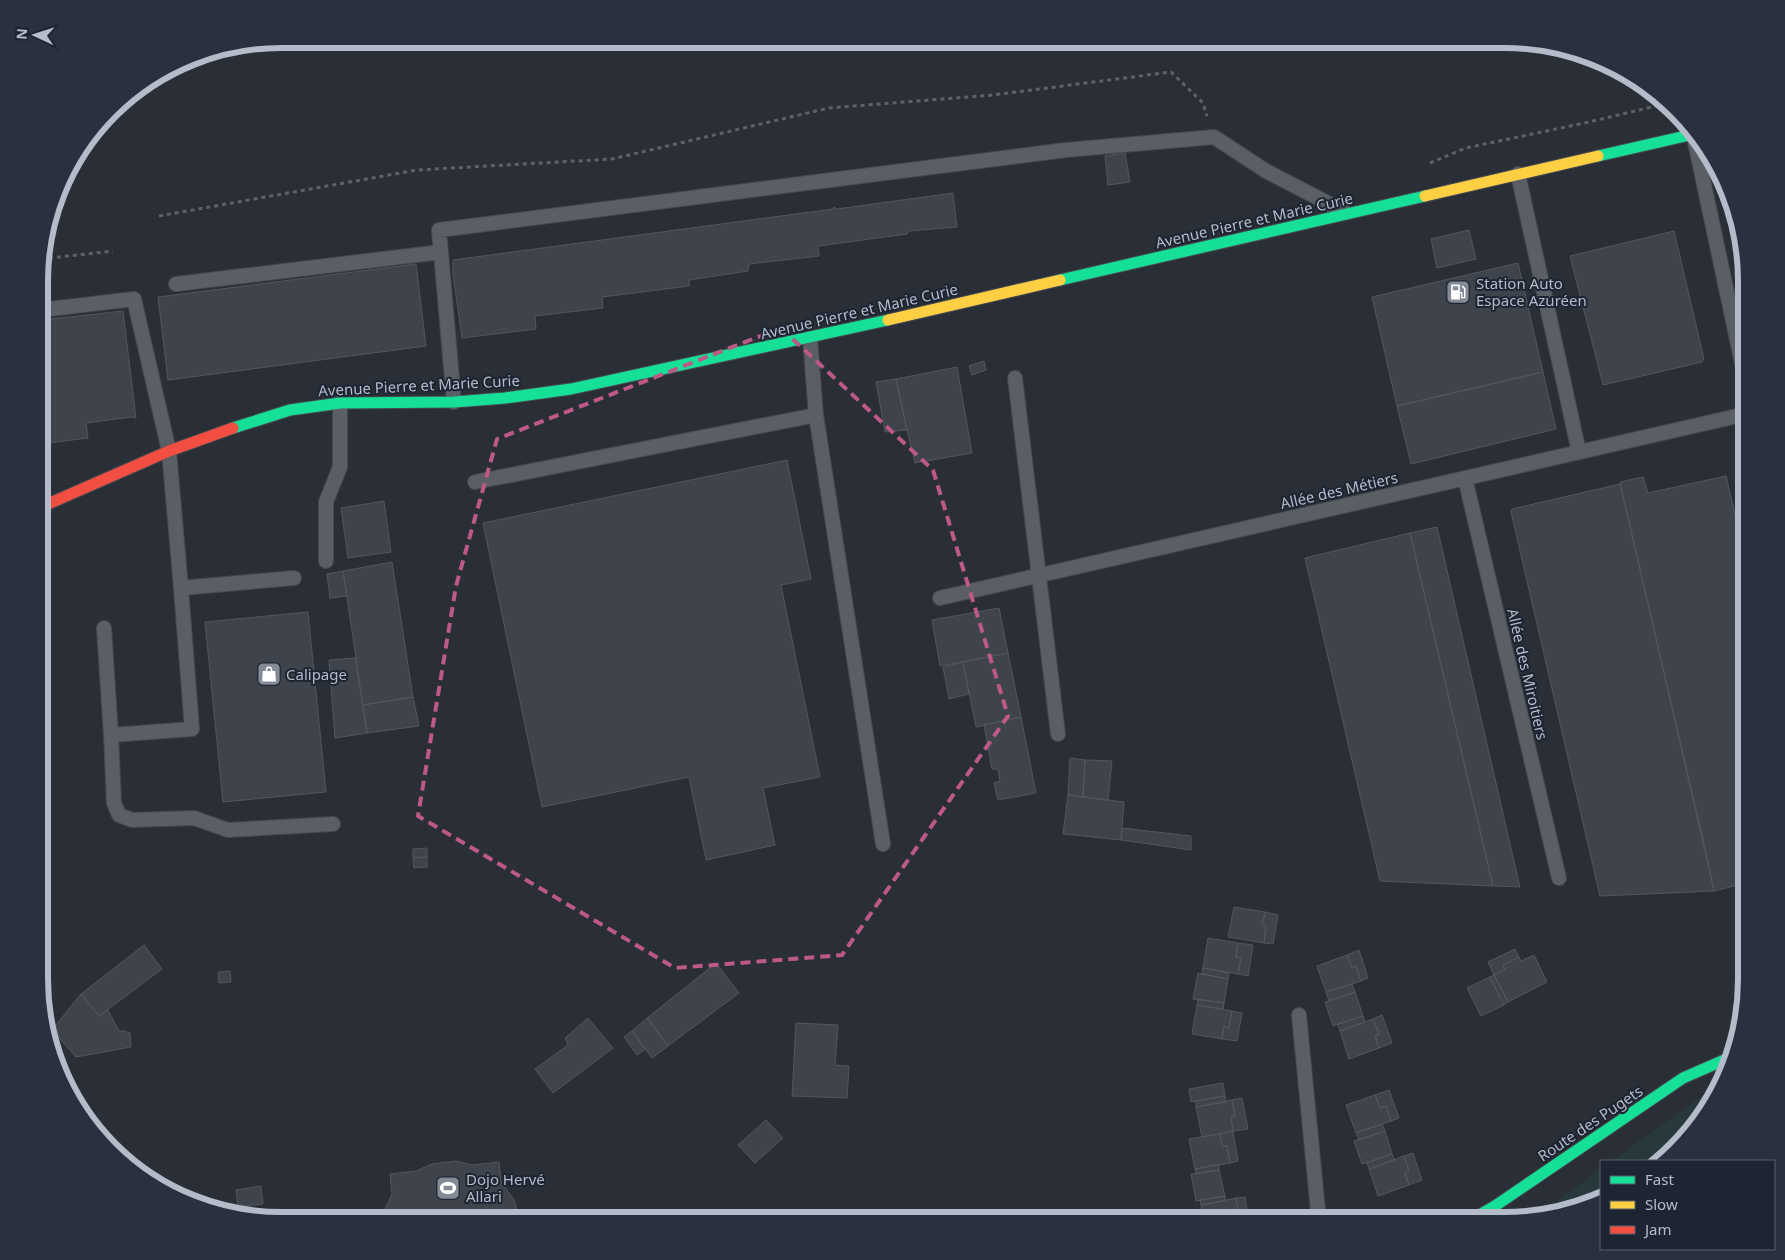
<svg xmlns="http://www.w3.org/2000/svg" width="1785" height="1260" viewBox="0 0 1785 1260" font-family="'Noto Sans',sans-serif">
  <style>
    .green { fill: #27393d }
    .building { fill: #3f434b; stroke: #52575f }
    .lines { fill: none; stroke-linecap: round; stroke-linejoin: round }
    .lane-casing { stroke: #464a50; stroke-width: 16 }
    .fast-casing { stroke: #464a50; stroke-width: 13 }
    .slow-casing { stroke: #464a50; stroke-width: 13 }
    .jam-casing { stroke: #464a50; stroke-width: 13 }
    .path { stroke: #5d6269; stroke-width: 3; stroke-dasharray: 4 4; stroke-linecap: butt }
    .lane { stroke: #5a5e65; stroke-width: 14 }
    .fast { stroke: #16e098; stroke-width: 11 }
    .slow { stroke: #ffcf43; stroke-width: 11 }
    .jam { stroke: #f24e42; stroke-width: 11 }
    .marked { fill: none; stroke: #bc5987; stroke-width: 4; stroke-dasharray: 10 6; stroke-linejoin: round }
    .labels { text-anchor: middle; dominant-baseline: central; stroke-width: 4; stroke-linejoin: round; paint-order: stroke }
    .street-label { font-size: 15px; fill: #b4bbc9; stroke: #1d2532 }
    .poi-label { font-size: 15px; fill: #b4bbc9; stroke: #1d2532; text-anchor: start }
    .rim { fill: none; stroke: #b4bbc9; stroke-width: 6 }
  </style>
  <rect width="100%" height="100%" fill="#2a2f37"/>
  <!-- green -->
  <path class="green" d="M1715,1091L1696,1127L1654,1161H1612L1705,1094Z
    M1601,1169V1199L1553,1210L1550,1206Z"/>
  <!-- building -->
  <path class="building" d="M1125,153L1130,182L1108,185L1105,156Z
    M953,193L957,227L909,231L907,234L818,246L819,256L749,264L748,271L689,280V286L602,297L603,308L535,316L536,329L462,338L453,274V260L833,209L834,207L837,209Z
    M1469,230L1476,259L1437,268L1431,239Z
    M1674,231L1704,359L1702,362L1603,385L1570,256Z
    M1518,263L1543,372L1397,406L1372,297Z
    M416,264L426,346L168,380L158,297Z
    M123,311L136,418L131,417L86,423L88,438L41,444V320Z
    M984,361L986,370L972,375L969,366Z
    M957,367L972,453L915,463L907,430L896,379Z
    M1543,372L1556,429L1411,464L1397,406Z
    M896,379L907,430L885,432L876,382Z
    M787,460L811,579L781,585L820,777L763,788L775,845L706,860L689,777L542,807L483,523Z
    M1726,476L1746,561V883L1714,891L1620,482L1643,477L1648,493Z
    M1620,484L1704,843L1714,891L1600,896L1511,512L1512,509Z
    M384,501L391,552L348,558L341,508Z
    M1437,527L1520,887L1493,886L1410,533Z
    M1410,533L1493,886L1380,881L1305,558Z
    M392,562L413,697L363,705L343,571Z
    M343,571L347,596L330,598L327,574Z
    M999,608L1008,653L940,666L932,620Z
    M308,612L326,792L223,802L205,622Z
    M1008,653L1021,717L976,727L963,662Z
    M355,658L367,733L335,738L329,660Z
    M963,662L969,694L949,699L943,667Z
    M413,697L419,726L367,733L363,705Z
    M1021,717L1036,793L998,800L994,783L1000,781L998,769H992L984,725Z
    M1070,758L1085,760L1083,797L1068,795Z
    M1085,760L1112,761L1108,800L1083,797Z
    M1068,795L1124,802L1121,840L1063,834Z
    M1122,828L1191,836V850L1121,840Z
    M427,848V857L413,858V849Z
    M427,857V867L414,868L413,858Z
    M1234,907L1265,912L1262,925L1266,926L1264,943L1228,937Z
    M1265,912L1278,915L1273,944L1264,943L1266,926L1262,925Z
    M1208,938L1238,943L1236,957L1241,958L1238,974L1203,968Z
    M1238,943L1253,945L1248,976L1238,974L1241,958L1236,957Z
    M144,945L162,969L99,1016L81,994Z
    M1515,949L1519,957L1503,965L1505,969L1494,975L1488,962Z
    M1359,950L1368,978L1361,981L1356,966L1352,968L1347,955Z
    M1347,955L1352,968L1356,966L1361,981L1326,992L1317,966Z
    M1534,955L1547,982L1508,1002L1494,975L1505,969L1503,965L1519,957L1521,961Z
    M716,963L739,993L668,1046L647,1018Z
    M1203,968L1229,973L1228,979L1202,974Z
    M230,971L231,982L219,983L218,972Z
    M1198,973L1228,979L1224,1003L1193,999Z
    M1494,975L1508,1002L1504,1005L1490,977Z
    M1490,977L1504,1005L1481,1016L1467,988Z
    M1352,984L1355,992L1329,1001L1326,992Z
    M1355,992L1363,1016L1333,1026L1325,1002Z
    M81,994L99,1016L108,1010L119,1031H124L130,1033L131,1047L76,1057L52,1030Z
    M1198,999L1224,1003L1223,1009L1197,1005Z
    M1197,1005L1232,1011L1229,1028L1224,1026L1222,1039L1192,1034Z
    M1232,1011L1242,1013L1237,1041L1222,1039L1224,1026L1229,1028Z
    M1382,1015L1392,1043L1379,1048L1375,1036L1379,1034L1373,1019Z
    M1363,1016L1365,1022L1340,1031L1338,1024Z
    M588,1018L613,1048L553,1093L535,1069L568,1045L565,1038Z
    M647,1018L668,1046L652,1058L632,1031Z
    M1373,1019L1379,1034L1375,1036L1379,1048L1349,1059L1340,1031Z
    M796,1023L838,1025L835,1065L849,1066L847,1098L792,1096Z
    M632,1031L645,1049L637,1055L624,1037Z
    M1223,1083L1225,1096L1191,1102L1189,1089Z
    M1389,1090L1399,1118L1391,1121L1386,1106L1380,1108L1375,1095Z
    M1375,1095L1380,1108L1386,1106L1391,1121L1356,1133L1346,1105Z
    M1225,1096L1226,1102L1196,1107V1101Z
    M1242,1098L1248,1129L1233,1131L1231,1117L1235,1116L1232,1100Z
    M1232,1100L1235,1116L1231,1117L1233,1131L1202,1137L1196,1107Z
    M766,1120L783,1138L755,1163L738,1145Z
    M1382,1124L1385,1131L1359,1140L1356,1133Z
    M1233,1131L1238,1161L1230,1163L1227,1146H1222L1220,1134Z
    M1385,1131L1392,1154L1362,1164L1354,1141Z
    M1220,1134L1222,1146H1227L1230,1163L1195,1169L1189,1139Z
    M1413,1153L1422,1180L1409,1185L1405,1173L1409,1171L1404,1156Z
    M1392,1154L1395,1160L1369,1169L1367,1163Z
    M1404,1156L1409,1171L1405,1173L1409,1185L1378,1196L1369,1169Z
    M456,1161L472,1165L499,1162L501,1182L514,1200L520,1221H383V1214L392,1194L390,1174L416,1171L432,1164Z
    M1219,1164V1170L1196,1174L1195,1169Z
    M1219,1170L1225,1196L1196,1201L1191,1174Z
    M261,1186L263,1204L238,1207L236,1190Z
    M1225,1196V1201L1201,1205L1200,1200Z
    M1245,1197L1249,1221H1235V1216H1239L1236,1198Z
    M1236,1198L1239,1216H1235V1221H1204L1201,1205Z"/>
  <g class="lines">
    <!-- lane casing -->
    <g class="lane-casing">
      <path id="lane" d="M1695,142L1746,382
        M1518,174L1579,452
        M176,284L441,252
        M41,310L134,299L169,451L181,588L294,578
        M810,338L816,415L883,844
        M1015,378L1058,734
        M454,402L439,230L1066,150L1214,137L1266,171L1345,212
        M1465,478L1559,878
        M475,482L816,415
        M326,561V502L340,467V403
        M940,598L1746,414
        M104,628L111,735L192,729L181,588
        M111,735L114,803L119,815L132,820L194,818L228,830L333,824
        M1299,1015L1319,1221"/>
    </g>
    <!-- fast casing -->
    <g class="fast-casing">
      <path id="fast" d="M1598,156L1690,135
        M1060,280L1425,196
        M233,428L290,410L340,403L454,402L505,398L571,389L888,320
        M1469,1221L1495,1206L1683,1078L1722,1061L1733,1059"/>
    </g>
    <!-- slow casing -->
    <g class="slow-casing">
      <path id="slow" d="M1425,196L1598,156
        M888,320L1060,280"/>
    </g>
    <!-- jam casing -->
    <g class="jam-casing">
      <path id="jam" d="M41,507L169,451L233,428"/>
    </g>
    <!-- path -->
    <path class="path" d="M1430,163L1466,148L1589,122L1664,104
      M159,216L417,170L612,159L829,108L993,95L1171,72L1203,103L1207,116
      M41,259L113,251"/>
    <!-- lane -->
    <use href="#lane" class="lane"/>
    <!-- fast -->
    <use href="#fast" class="fast"/>
    <!-- slow -->
    <use href="#slow" class="slow"/>
    <!-- jam -->
    <use href="#jam" class="jam"/>
  </g>
  <!-- marked area -->
  <path class="marked" d="M781,328L933,470L1008,716L842,955L675,968L418,816L456,586L497,439Z"/>
  <!-- icons -->
  <defs>
    <g id="fuel-square" transform="scale(1.25)"><rect x="-9" y="-9" width="18" height="18" rx="4" fill="#848a96" stroke="#1d2532"/><path d="M-5.5-6h7V0h2V4h1.3V-2.5L3-4.5l.8-.8L6-3V5H2.5V1h-1V6h-7ZM-4.2-4.7v3.2H.2V-4.7Z" fill="#fff"/></g>
    <g id="shop-square" transform="scale(1.25)"><rect x="-9" y="-9" width="18" height="18" rx="4" fill="#848a96" stroke="#1d2532"/><path d="M-5-2.5h2.3a2.7 3.5 0 0 1 5.4 0H5L5.5 6h-11ZM-1.5-2.5h3a1.5 2.3 0 0 0-3 0Z" fill="#fff"/></g>
    <g id="stadium-square" transform="scale(1.25)"><rect x="-9" y="-9" width="18" height="18" rx="4" fill="#848a96" stroke="#1d2532"/><path d="M0-5a6.5 5 0 1 0 0 10a6.5 5 0 1 0 0-10ZM-3.5-1.8h7v3.6h-7Z" fill="#fff"/></g>
  </defs>
  <g fill-rule="evenodd">
    <use href="#fuel-square" x="1458" y="292"/>
    <use href="#shop-square" x="269" y="674"/>
    <use href="#stadium-square" x="448" y="1188"/>
  </g>
  <g class="labels">
    <!-- street labels -->
    <g class="street-label">
      <text transform="translate(1254 220) rotate(-13)">Avenue Pierre et Marie Curie</text>
      <text transform="translate(859 311) rotate(-13)">Avenue Pierre et Marie Curie</text>
      <text transform="translate(419 385) rotate(-3)">Avenue Pierre et Marie Curie</text>
      <text transform="translate(1339 490) rotate(-13)">Allée des Métiers</text>
      <text transform="translate(1528 674) rotate(77)">Allée des Miroitiers</text>
      <text transform="translate(1590 1123) rotate(-34)">Route des Pugets</text>
    </g>
    <!-- poi labels -->
    <g class="poi-label">
      <text x="1476" y="283">Station Auto<tspan x="1476" dy="17">Espace Azuréen</tspan></text>
      <text x="286" y="674">Calipage</text>
      <text x="466" y="1179">Dojo Hervé<tspan x="466" dy="17">Allari</tspan></text>
    </g>
  </g>
  <!-- crop -->
  <path d="M0 0H1785V1260H0ZM281 48H1505A233 233 0 0 1 1738 281V979A233 233 0 0 1 1505 1212H281A233 233 0 0 1 48 979V281A233 233 0 0 1 281 48Z" fill="#29313e" fill-rule="evenodd"/>
  <path class="rim" d="M281 48H1505A233 233 0 0 1 1738 281V979A233 233 0 0 1 1505 1212H281A233 233 0 0 1 48 979V281A233 233 0 0 1 281 48Z"/>
  <!-- legend -->
  <rect x="1600" y="1160" width="175" height="90" fill="#1d2532" stroke="#59616e"/>
  <rect x="1610" y="1176" width="25" height="8" fill="#16e098" stroke="#59616e"/>
  <text x="1645" y="1185" font-size="15" fill="#b4bbc9">Fast</text>
  <rect x="1610" y="1201" width="25" height="8" fill="#ffcf43" stroke="#59616e"/>
  <text x="1645" y="1210" font-size="15" fill="#b4bbc9">Slow</text>
  <rect x="1610" y="1226" width="25" height="8" fill="#f24e42" stroke="#59616e"/>
  <text x="1645" y="1235" font-size="15" fill="#b4bbc9">Jam</text>
  <!-- north arrow -->
  <g transform="translate(35 35) rotate(274)" stroke="#1d2532" stroke-width="4" paint-order="stroke">
  <path d="M0-4L9 19L0 12L-9 19Z" fill="#b4bbc9"/>
  <text y="-8" font-size="14" font-weight="bold" text-anchor="middle" fill="#b4bbc9">N</text>
  </g>
</svg>
